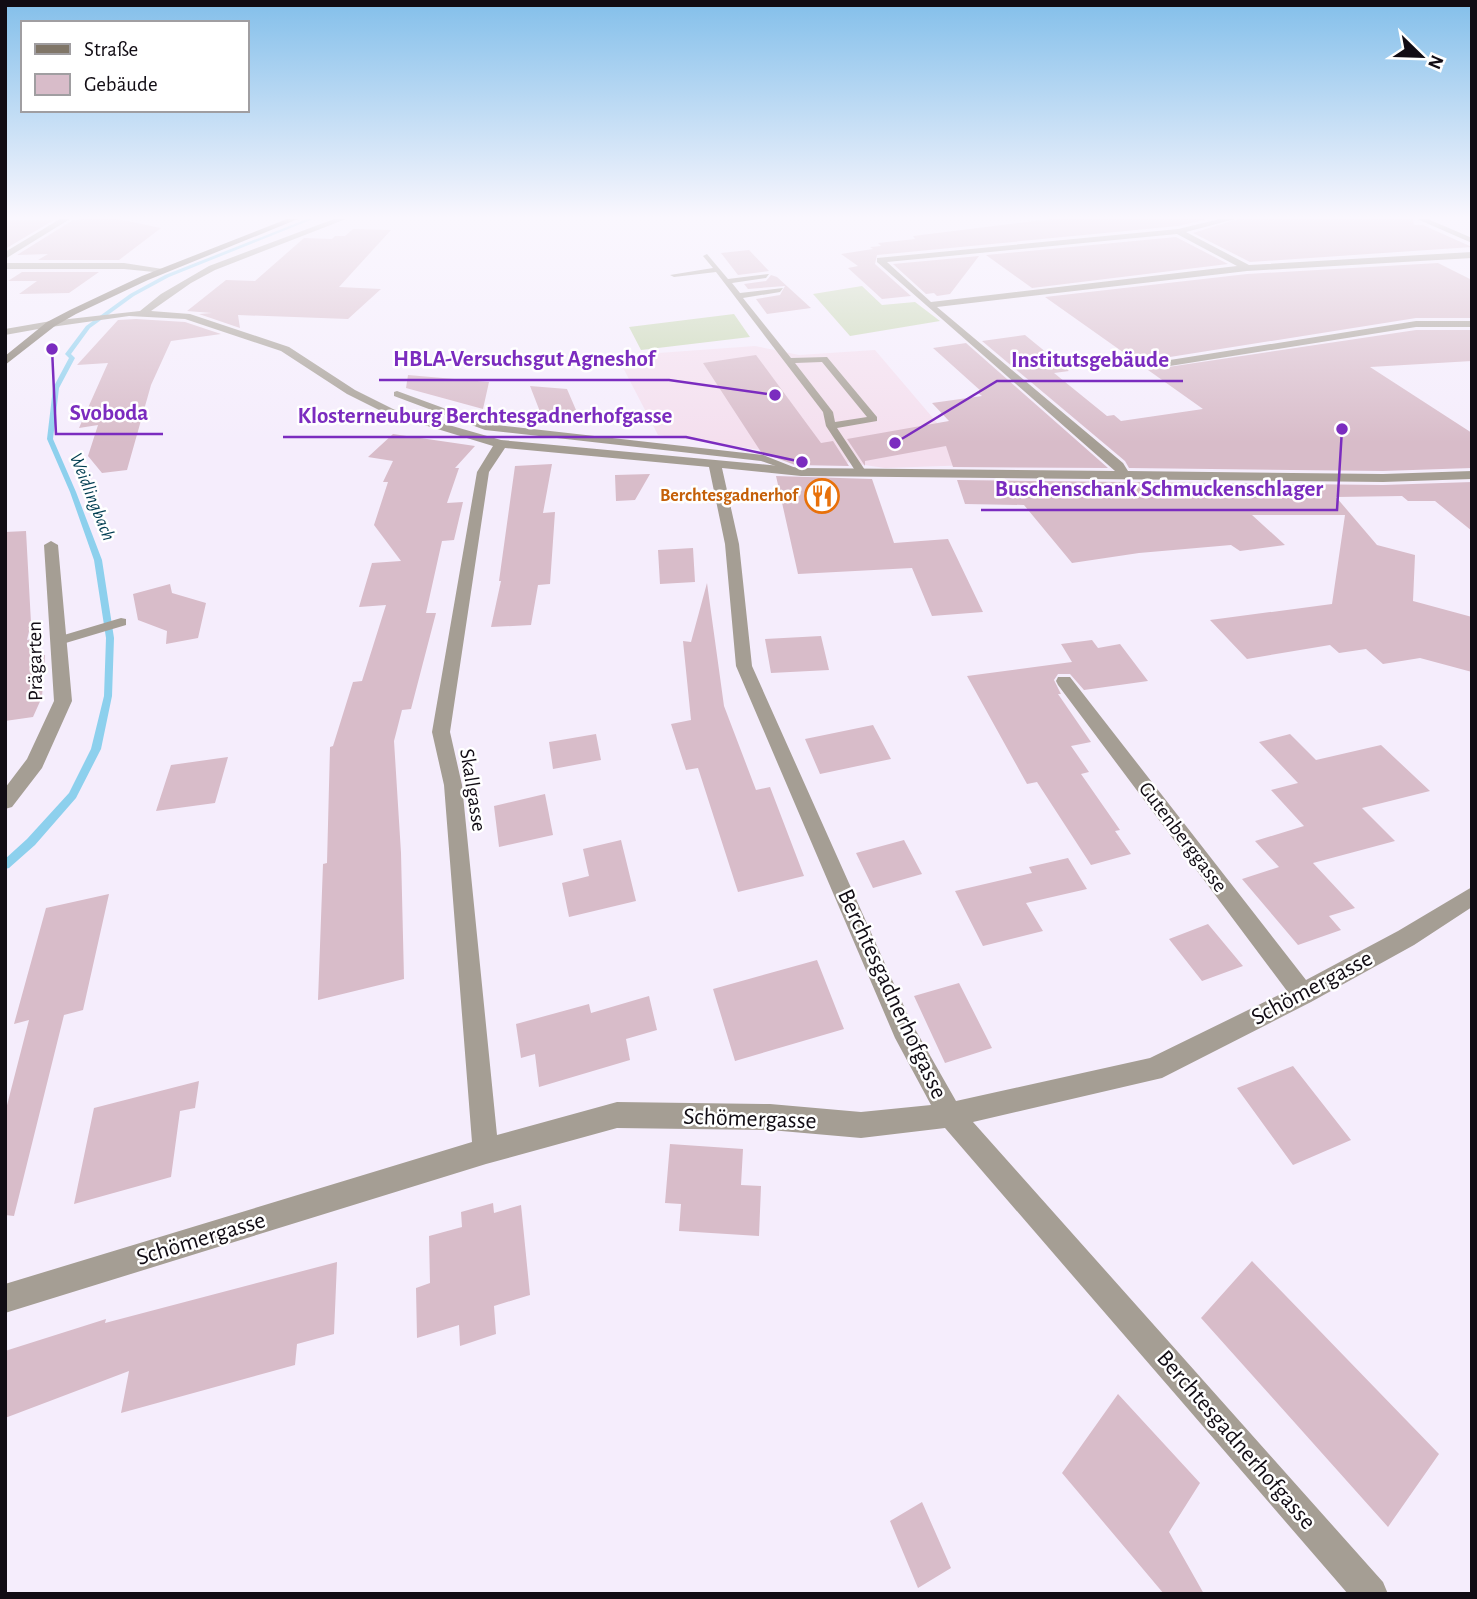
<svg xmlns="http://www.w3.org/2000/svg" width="1477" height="1599" viewBox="0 0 1477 1599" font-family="'Alegreya Sans',sans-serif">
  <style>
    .education { fill: #f4dfee }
    .green { fill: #c7d7b1 }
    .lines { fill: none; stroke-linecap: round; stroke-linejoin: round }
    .stream { fill: #8dd0ed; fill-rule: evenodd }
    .building { fill: #d8bcc9 }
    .service { fill: #a59e94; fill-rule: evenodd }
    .minor { fill: #a59e94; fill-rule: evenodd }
    .tertiary { fill: #a59e94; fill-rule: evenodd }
    .secondary { fill: #807668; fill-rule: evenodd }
    .labels { text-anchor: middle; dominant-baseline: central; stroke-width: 5; stroke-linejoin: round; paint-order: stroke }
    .far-food-label { font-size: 18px; font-weight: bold; fill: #c56008; stroke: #fff; text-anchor: end }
    .far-water-label { font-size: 19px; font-style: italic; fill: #003d51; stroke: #fff }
    .street-label { font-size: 21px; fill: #110c14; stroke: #fff }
    .near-street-label { font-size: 24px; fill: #110c14; stroke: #fff }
    .leader { fill: none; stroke: #7b2cbf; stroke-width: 2.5 }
    .callout-dot { fill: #7b2cbf; stroke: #fff; stroke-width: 2.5 }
    .callout-label { font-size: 23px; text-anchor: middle; font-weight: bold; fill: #7b2cbf; stroke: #fff; stroke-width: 5; stroke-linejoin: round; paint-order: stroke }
  </style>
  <rect width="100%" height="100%" fill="#f5edfc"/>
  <!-- education -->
  <path class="education" d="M755,346L799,355L875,350L973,465L885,468L658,435L617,356Z"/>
  <!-- green -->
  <path class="green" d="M862,286L882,305L915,302L940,321L850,336L813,294Z
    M734,314L750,337L641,350L629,327Z"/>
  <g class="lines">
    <!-- stream -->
    <path class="stream" d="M307,219H313L169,277L134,296L90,328L71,354L75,358L59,388L53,439L76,492L102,560L114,638L112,696L101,749L76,798L35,845L9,868L5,869V859L27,839L69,793L91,749L104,696L106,638L94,560L70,492L47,439L53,388L69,358L65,354L86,326L130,294L165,275Z"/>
  </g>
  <!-- building -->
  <path class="building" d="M83,219H118L161,228L119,260H38L48,254L17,255L73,220Z
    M1051,219H1208L1178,226L877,255L875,264L911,296L882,299L848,268L858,266L841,254L873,249L870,247L881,246L878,243L915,239L913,236Z
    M1238,219H1413L1414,225H1423L1472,247L1250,262L1193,233Z
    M5,220H54L5,249Z
    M353,229L391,230L339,287L381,289L348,319L238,315L240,328L199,314L212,313L187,311L226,280L255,281L304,238L332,239L335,236H345Z
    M1176,237L1228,264L1032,288L986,255Z
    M749,250L769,271L738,275L721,253Z
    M979,256L950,294L937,296L934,293L926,294L893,264Z
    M1438,263L1472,280V318H1416L1151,360L1144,367L1045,297L1247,274Z
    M22,272H99L69,293L19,294L37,281H8Z
    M771,275L777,277L811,308L767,314L756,299L780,295L785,286L748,289L744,284L766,281Z
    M136,319L185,322L221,334L171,341L151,385L127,470L102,473L88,456L98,425L79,428L108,363L77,365L118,320Z
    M1416,330H1472V361L1370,367L1472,433V468L1383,471L1129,468L1125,461L982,341L1025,335L1069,371L1054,373L1107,416L1114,415L1121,421L1203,409L1148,370Z
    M966,343L1108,468L953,467L946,446L865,461V466L847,439L949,421L932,403L982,396L978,393L982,392L933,348Z
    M756,355L821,443L833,441L849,466L795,465L761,452L703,363Z
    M408,375L489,382L483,409L406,388Z
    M530,386L567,389L579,417L544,422Z
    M393,434L475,446L455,468H459L447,503L463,502L454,540L442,541L426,613H436L411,709L402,710L394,741L401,853L404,979L318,1000L323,864L327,863L330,747L333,746L353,682L362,681L386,605L359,607L372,563L401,561L374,525L388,482H383L393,461L368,457Z
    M552,464L543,513L555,512L550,584L538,585L531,625L491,627L501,581H499L515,466Z
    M650,474L635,500L616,501L615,475Z
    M776,476L872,479L894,543L948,539L983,612L932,616L912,568L798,574Z
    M957,480L1383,485L1472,482V531L1435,501H1408L1402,496L1336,497L1377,545L1415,555L1413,601L1472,617V672L1420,658L1383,664L1366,649L1339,653L1330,645L1247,659L1210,620L1332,604L1345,515H1252L1285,545L1240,551L1231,545L1139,553L1072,563L1024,505L965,504Z
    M26,531L31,623L27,640L39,638L34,657L45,655L42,697L33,717L5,721V532Z
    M693,548L695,582L660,584L658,550Z
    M707,583L724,706L756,790L770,787L804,876L738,892L698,768L686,770L671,724L691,720L683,641L691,642Z
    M170,584L172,593L206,603L198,638L166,644L167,631L138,620L133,594Z
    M821,636L829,670L771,673L765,639Z
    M1092,640L1098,648L1120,644L1148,681L1084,690L1070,674H1058L1054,680L1061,694H1058L1091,742L1071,746L1089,772L1081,774L1120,830L1115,831L1131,854L1091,865L1037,782L1027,784L967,676L1072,662L1061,644Z
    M873,725L891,759L820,774L805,739Z
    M596,734L601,760L553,769L549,742Z
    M1290,734L1316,760L1381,745L1430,791L1362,808L1395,841L1313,863L1355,908L1329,916L1341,930L1298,945L1242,879L1279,867L1255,841L1304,826L1271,790L1298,783L1259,742Z
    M228,757L215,803L156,811L171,765Z
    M545,794L553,835L499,847L494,806Z
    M621,840L636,901L569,917L562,883L589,876L583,849Z
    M904,840L922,874L873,888L856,853Z
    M1068,858L1087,889L1026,903L1043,931L983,946L955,891L1032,873L1029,867Z
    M109,894L83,1010L64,1015L14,1216L5,1215V1113L29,1020L14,1024L46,908Z
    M1208,924L1243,966L1202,981L1169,939Z
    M817,960L844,1029L735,1061L713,989Z
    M959,983L992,1048L945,1063L914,996Z
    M649,996L657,1030L626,1039L630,1060L539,1087L535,1054L521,1058L516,1024L589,1004L591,1013Z
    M1293,1066L1351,1140L1293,1165L1237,1088Z
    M199,1081L195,1108L180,1111L171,1177L74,1204L94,1108Z
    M670,1144L743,1149L741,1185L761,1186L759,1236L679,1231L681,1204L665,1203Z
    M493,1203L494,1213L521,1205L530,1295L494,1306L496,1334L460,1346L459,1325L417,1338L416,1288L430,1283L429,1236L462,1227L461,1212Z
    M1252,1261L1439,1454L1388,1527L1201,1318Z
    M337,1262L334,1334L297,1344L295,1365L121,1413L129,1371L5,1418V1351L106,1319L105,1323Z
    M1118,1394L1200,1483L1169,1532L1204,1594H1164L1062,1473Z
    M922,1502L951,1568L918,1588L890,1521Z"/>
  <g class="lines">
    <!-- service -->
    <path class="service" d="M707,254L728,279L769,274L766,278L732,283L740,293L783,288L780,292L743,298L791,358L827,357L877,417V421L837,428L867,473L866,475H858L826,426L823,412L716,272L674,277L670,275L713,268L703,256ZM822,362L867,417L835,422L833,412L795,363Z
      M397,391L487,424L763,455L806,472L801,475L761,461L485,430L394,396V392Z
      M121,618L126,619V625L59,645L52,641L54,638Z"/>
    <!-- minor -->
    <path class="minor" d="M60,219H70L5,259V252Z
      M334,219H346L215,270L191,283L151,311L190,314L289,347L355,390L393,409L501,440L801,468L1115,471L877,262V258L1178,229L1220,219H1235L1186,232L1249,265L1472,252V258L1247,271L937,307L1123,463L1128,471L1383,474L1472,471V479L1383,482L801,476L722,468L739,544L752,666L911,1022L956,1101L1150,1058L1287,991L1058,685L1056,681L1058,677H1070L1306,980L1398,931L1472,887V907L1414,945L1311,1002L1162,1078L973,1122L1383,1582L1388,1594H1348L945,1128L861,1138L770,1130L617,1128L486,1164L5,1313V1284L472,1142L444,785L432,732L477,472L493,446L385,413L347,394L281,351L185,319L129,316L51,327L46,324L51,321L140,311L161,294L209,266ZM1177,234L1237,266L931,302L887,262ZM505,448L709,467L725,544L736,666L895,1038L931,1105L861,1112L770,1104L617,1102L497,1135L462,785L450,732L489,472Z
      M1417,219H1428L1472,238V243Z
      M5,263H124L169,270L164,273L124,269H5Z
      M1416,321H1472V327H1416L1151,369L1146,366L1151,363Z
      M51,541L58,545L72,701L42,768L12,807L5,809V788L27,759L54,701L44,545Z"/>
    <!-- tertiary -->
    <path class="tertiary" d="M51,321L55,322V326L5,335V329Z"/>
    <!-- secondary -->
    <path class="secondary" d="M287,219H298L148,280L76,314L55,326L5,365V356L47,322L70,310L142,276Z"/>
  </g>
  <!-- sky -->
  <linearGradient id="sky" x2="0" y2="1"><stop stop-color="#83bfea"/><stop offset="0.49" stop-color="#faf7fe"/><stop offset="1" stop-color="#faf7fe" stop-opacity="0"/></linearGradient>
  <rect width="1477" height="443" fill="url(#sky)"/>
  <!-- icons -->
  <defs>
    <g id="restaurant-ring" transform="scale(1.75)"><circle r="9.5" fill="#fff" stroke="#e8710a" stroke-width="1.5"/><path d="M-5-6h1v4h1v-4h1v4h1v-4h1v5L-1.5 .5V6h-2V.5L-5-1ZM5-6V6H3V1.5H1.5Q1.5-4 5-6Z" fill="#e8710a"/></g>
  </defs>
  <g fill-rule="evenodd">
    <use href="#restaurant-ring" x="822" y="496"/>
  </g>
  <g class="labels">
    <!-- far-food labels -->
    <g class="far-food-label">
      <text x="798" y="496">Berchtesgadnerhof</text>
    </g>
    <!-- far-water labels -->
    <g class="far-water-label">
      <text transform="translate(92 497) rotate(68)">Weidlingbach</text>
    </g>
    <!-- street labels -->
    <g class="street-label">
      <text transform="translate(35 661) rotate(-91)">Prägarten</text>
      <text transform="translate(473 790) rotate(81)">Skallgasse</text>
      <text transform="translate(1183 837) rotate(53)">Gutenberggasse</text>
    </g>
    <!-- near-street labels -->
    <g class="near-street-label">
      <text transform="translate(1312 988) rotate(-28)">Schömergasse</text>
      <text transform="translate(892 994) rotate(65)">Berchtesgadnerhofgasse</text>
      <text transform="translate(750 1119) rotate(2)">Schömergasse</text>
      <text transform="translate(201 1239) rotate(-17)">Schömergasse</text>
      <text transform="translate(1236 1440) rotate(49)">Berchtesgadnerhofgasse</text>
    </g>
  </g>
  <!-- callouts -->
  <path class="leader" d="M775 395L669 380H379M895 443L997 381H1183M52 349L56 434H163M802 462L686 437H283M1342 429L1337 510H981"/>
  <g class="callout-dot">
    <circle cx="775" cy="395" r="7"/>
    <circle cx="895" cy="443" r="7"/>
    <circle cx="52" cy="349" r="7"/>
    <circle cx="802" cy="462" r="7"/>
    <circle cx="1342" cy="429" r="7"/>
  </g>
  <g class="callout-label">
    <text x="524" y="366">HBLA-Versuchsgut Agneshof</text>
    <text x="1090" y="367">Institutsgebäude</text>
    <text x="109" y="420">Svoboda</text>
    <text x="485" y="423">Klosterneuburg Berchtesgadnerhofgasse</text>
    <text x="1159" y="496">Buschenschank Schmuckenschlager</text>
  </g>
  <!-- border -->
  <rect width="1477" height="1599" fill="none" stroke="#110c14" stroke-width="14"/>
  <!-- legend -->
  <rect x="21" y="21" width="228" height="91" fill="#ffffff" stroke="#a09ea1" stroke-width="2"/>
  <rect x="35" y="44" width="35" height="10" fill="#807668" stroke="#a09ea1" stroke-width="2"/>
  <text x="84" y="56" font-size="21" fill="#110c14">Straße</text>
  <rect x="35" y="74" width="35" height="21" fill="#d8bcc9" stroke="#a09ea1" stroke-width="2"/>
  <text x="84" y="91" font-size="21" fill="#110c14">Gebäude</text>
  <!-- north arrow -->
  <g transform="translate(1421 56) rotate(113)" stroke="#ffffff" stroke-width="5" paint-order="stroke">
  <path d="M0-5L12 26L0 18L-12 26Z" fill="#110c14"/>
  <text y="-10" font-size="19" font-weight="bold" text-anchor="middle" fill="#110c14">N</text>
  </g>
</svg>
